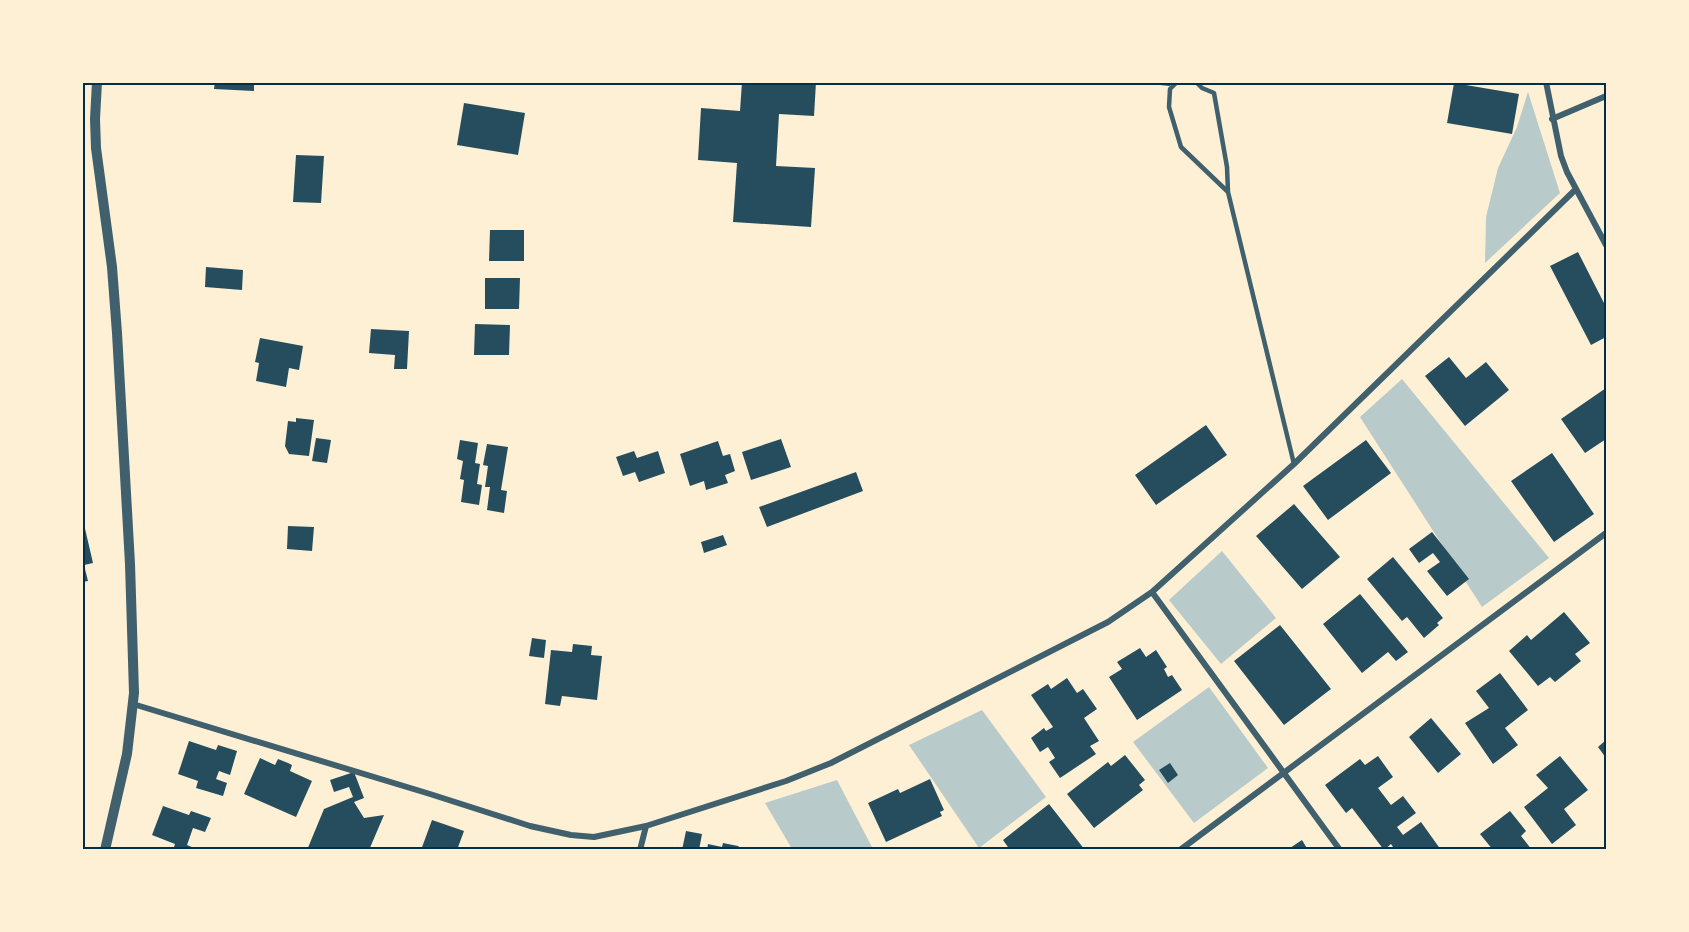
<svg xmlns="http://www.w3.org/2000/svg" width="1689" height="932" viewBox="0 0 1689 932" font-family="Arial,sans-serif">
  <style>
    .green { fill: #b9caca }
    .building { fill: #264d5e }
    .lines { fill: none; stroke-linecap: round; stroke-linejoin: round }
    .service { stroke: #3f606c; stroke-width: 4.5 }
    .minor { stroke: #3f606c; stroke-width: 6 }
    .tertiary { stroke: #3f606c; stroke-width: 10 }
    .neatline { fill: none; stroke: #003049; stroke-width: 2 }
  </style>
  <rect width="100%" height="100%" fill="#fdf0d5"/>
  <!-- green -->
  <path class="green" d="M1528,92L1560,193L1485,263L1486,217L1498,168L1517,127Z
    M1402,379L1549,558L1482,607L1360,417Z
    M1222,551L1276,618L1221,664L1169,600Z
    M1209,687L1268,768L1194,823L1133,742Z
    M982,710L1046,797L979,848L909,745Z
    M837,780L873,849H792L765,803Z"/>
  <!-- building -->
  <path class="building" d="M215,82H254V91L214,89Z
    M742,82H816L814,116L779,114L776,166L815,168L811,227L733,222L737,163L698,160L701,108L740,111Z
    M1150,82H1170V86L1150,84Z
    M1454,83L1519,94L1512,134L1447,123Z
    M464,103L525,113L518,155L457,145Z
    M296,155L324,156L321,203L293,202Z
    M490,230H524V261H489Z
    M1578,252L1606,307V337L1591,345L1550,266Z
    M206,267L243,270L242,290L205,287Z
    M485,278H520L519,309H485Z
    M475,324L510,325L509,355H474Z
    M371,329L409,331L407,369H394L395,355L369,353Z
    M260,338L303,346L299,370L289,368L286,387L256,381L259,363L255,362Z
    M1449,357L1466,378L1486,362L1509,390L1465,426L1425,376Z
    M1606,388V439L1585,453L1561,419Z
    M296,418L314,420L309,456L289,454L285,446L288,421L296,422Z
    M1206,425L1227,455L1156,505L1135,475Z
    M316,438L331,440L327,463L312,461Z
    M781,439L791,467L751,480L742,452Z
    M460,440L478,443L475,463L480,464L477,484L482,485L479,505L461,502L464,480L460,479L463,461L457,459Z
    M1366,440L1391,473L1328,520L1303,486Z
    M718,441L723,456L730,454L735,471L725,475L728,483L706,490L704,481L690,486L680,454Z
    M487,444L508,447L501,490L507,491L504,513L487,510L490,487H485L488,466L483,465Z
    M634,451L637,458L658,451L665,473L639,482L635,472L623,476L616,457Z
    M1552,453L1594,514L1554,542L1511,481Z
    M856,472L863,491L767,527L759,507Z
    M1294,504L1340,557L1302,589L1256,536Z
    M83,520L93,563L84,565L88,581L82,582Z
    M288,526L314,527L312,551L287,549Z
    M1432,532L1469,579L1447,596L1427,571L1440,562L1433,553L1419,563L1409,549Z
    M723,535L727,545L704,553L701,542Z
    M1393,557L1443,618L1437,623L1439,625L1424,638L1407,617L1402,621L1367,579Z
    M1360,594L1408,652L1396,661L1388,652L1362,673L1323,624Z
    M1564,612L1590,643L1575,654L1581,661L1555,682L1550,677L1538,686L1509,651L1527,635L1531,640Z
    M1280,625L1331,689L1284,725L1234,661Z
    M532,638L546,640L544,658L529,656Z
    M573,644L592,646L591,655L602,656L597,700L562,696L560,706L545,704L551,650L572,652Z
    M1140,648L1146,657L1156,650L1167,667L1164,669L1168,677L1172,675L1182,690L1137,720L1109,677L1122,669L1117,662Z
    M1500,673L1528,710L1505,728L1518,745L1493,764L1465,723L1489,708L1476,691Z
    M1067,678L1077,693L1083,689L1097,709L1084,718L1099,741L1090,746L1096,754L1060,778L1049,762L1055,758L1048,747L1040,752L1031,738L1044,728L1046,731L1053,727L1031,695L1048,684L1051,689Z
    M1431,718L1461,754L1438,773L1409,737Z
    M1606,740V758L1598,747Z
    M189,741L216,750L218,745L237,751L230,775L219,771L216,779L227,783L223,796L196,788L198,781L178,774Z
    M1125,755L1145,780L1139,785L1143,790L1094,828L1067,794L1108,762L1111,766Z
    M1378,756L1393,777L1378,788L1391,805L1403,796L1416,813L1397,827L1403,835L1421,822L1441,850H1395L1391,844L1384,850L1352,808L1346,813L1325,785L1360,759L1365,765Z
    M1560,756L1588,790L1564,809L1576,825L1552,844L1524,807L1548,788L1536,775Z
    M260,758L275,765L278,759L288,763L292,765L290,771L312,781L296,817L244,794Z
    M1170,763L1178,775L1168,783L1159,770Z
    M354,772L364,798L354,802L364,818L384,815L369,850H307L324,809L353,797L349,787L334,792L330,780Z
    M930,779L944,810L940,812L942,816L886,842L868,803L898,789L900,793Z
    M1049,804L1085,850H1010L1003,840Z
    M163,806L189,815L191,811L211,818L205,832L193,828L187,845L199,850H173L175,844L152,835Z
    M1510,811L1526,831L1521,836L1532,850H1493L1480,834Z
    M432,820L464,831L457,850H421Z
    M686,831L702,834L699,850H682Z
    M1302,840L1308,850H1287Z
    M723,843L738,846L743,850H707L708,844L722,847Z"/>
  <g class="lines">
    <!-- service -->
    <path class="service" d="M1177,82L1170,89L1169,107L1181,147L1228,192
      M1196,82L1202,88L1214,93L1227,167L1228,192L1294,464"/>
    <!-- minor -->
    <path class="minor" d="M1546,82L1561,156L1567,172L1606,245
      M1552,119L1606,96
      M1152,592L1340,850
      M133,704L430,794L530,826L571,835L594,837L646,826L786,781L831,763L1108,622L1152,592L1294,464L1576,189
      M640,850L646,826
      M1180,850L1606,533
      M1605,850L1606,849"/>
    <!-- tertiary -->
    <path class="tertiary" d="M97,82L95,119L96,148L112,267L117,333L130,564L134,693L127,754L105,850"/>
  </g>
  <!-- border -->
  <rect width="1689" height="932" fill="none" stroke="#fdf0d5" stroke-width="168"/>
  <rect x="84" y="84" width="1521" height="764" class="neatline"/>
</svg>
